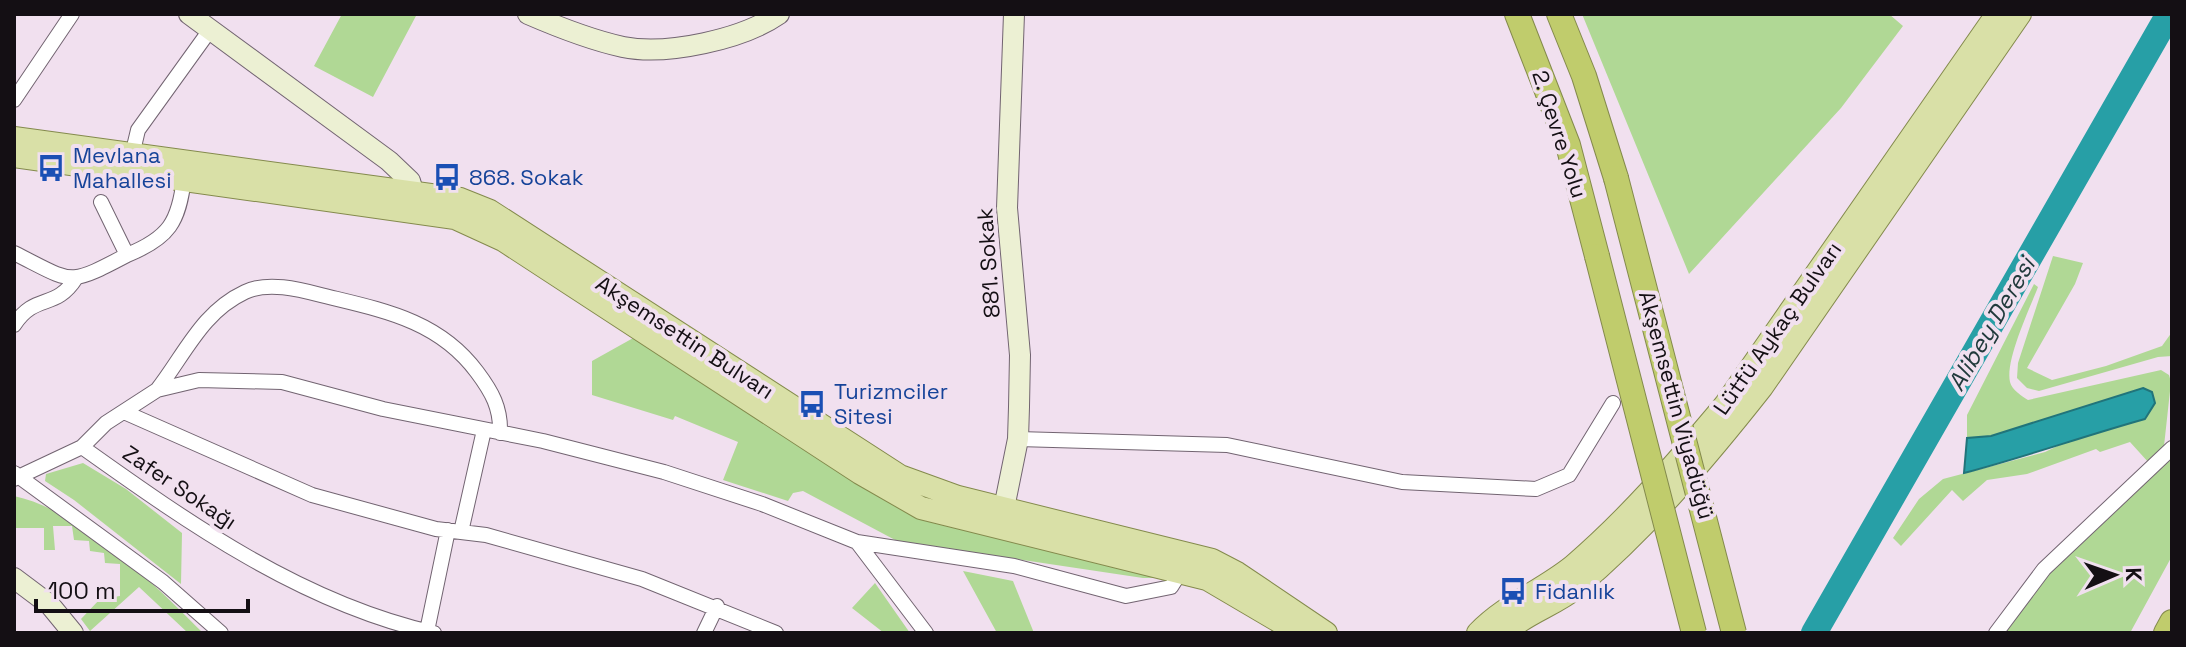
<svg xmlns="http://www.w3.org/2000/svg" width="2186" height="647" viewBox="0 0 2186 647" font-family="'Space Grotesk',sans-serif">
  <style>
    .green { fill: #b0d895 }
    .water { fill: #279fa6; stroke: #21747a; stroke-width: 2 }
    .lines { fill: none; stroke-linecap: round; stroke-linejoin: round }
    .river { stroke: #279fa6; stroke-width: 26 }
    .street-casing { stroke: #726471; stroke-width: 16 }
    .secondary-casing { stroke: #726471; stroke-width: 22 }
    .primary-casing { stroke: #848a4d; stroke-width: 24 }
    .highway-casing { stroke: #848a4d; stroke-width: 26 }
    .street { stroke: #fff; stroke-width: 14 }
    .secondary { stroke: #ecf0d3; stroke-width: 20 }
    .primary { stroke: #d9e0a7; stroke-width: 22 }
    .highway { stroke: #c0cc6c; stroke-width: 24 }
    .highway-bridge-casing { stroke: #848a4d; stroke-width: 26; stroke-linecap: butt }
    .highway-bridge { stroke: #c0cc6c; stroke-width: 24 }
    .labels { text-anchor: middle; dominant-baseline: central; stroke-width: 8; stroke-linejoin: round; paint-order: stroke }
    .street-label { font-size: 22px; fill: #140f14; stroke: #f1e0ef }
    .transit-label { font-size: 22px; fill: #164399; stroke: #f1e0ef; text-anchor: start }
    .water-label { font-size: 24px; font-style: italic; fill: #213a3c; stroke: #f1e0ef }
  </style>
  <rect width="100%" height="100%" fill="#f1e0ef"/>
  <!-- green -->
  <path class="green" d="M342,14H417L373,97L314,66Z
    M1582,14H1889L1903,26L1841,108L1689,274Z
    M2053,256L2083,263L2075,284L2027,368L2052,380L2106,366L2162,346L2172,332V356L2158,357L2039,391L2027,388L2017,378L2018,363Z
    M2034,284L2038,287C2030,308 2005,360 2010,382C2012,390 2022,396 2028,400L2161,370L2169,375L2171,382L2164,446L2149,463L2130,442L2100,452L2096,449L2027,474L1987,480L1963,501L1952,490L1901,546L1893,538L1919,499L1943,479L2045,452L2068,441L2145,419L2142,388L1991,436L1967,438V415Z
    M635,337L901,509L1164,578H1143L897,541L803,491L793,493L788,501L723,480L738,442L675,416L673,420L592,395V361Z
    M2172,455V556L2130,633H2003L2051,572Z
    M83,463L126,489L182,533L181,584L74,500L45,481L46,474Z
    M14,496C81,510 156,586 203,633H188L139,587L90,631L81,619L100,599L120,596V564L105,563L104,553L90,551L89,541L74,540L72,526H53L55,550H44V528H15Z
    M963,571L1013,581L1034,633H997Z
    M875,583L910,633H884L852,608Z"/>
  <!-- water -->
  <path class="water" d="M2143,388L2152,392L2155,403L2145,419C2084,436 2025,457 1964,473L1967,438L1991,436Z"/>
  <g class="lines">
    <!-- river -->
    <path class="river" d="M1814,633L2169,14"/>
    <!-- street casing -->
    <g class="street-casing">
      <path id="street" d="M14,100L72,14
        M133,151L138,130L210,30
        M101,202L127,255C169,238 179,222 184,178
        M14,253C74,283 66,287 127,255
        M14,325C36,292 55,311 76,278
        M157,390C185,354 202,312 245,292C270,280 305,291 329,297C387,311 440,322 477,372C492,392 501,408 500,433
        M124,412L312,495L436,529L486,535L642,579L776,633
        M1018,439L1227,445L1402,482L1536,489L1569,475L1613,403
        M82,447C190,524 302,603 434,633
        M14,473L163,582L221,633
        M14,479L82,447L106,423L157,390L199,380L282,382L383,409L543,441L664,472L762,504L857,542L1014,566L1126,596L1171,587L1181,571
        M461,532L484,430
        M857,542L926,633
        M427,631L448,530
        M704,633L717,606
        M1996,633L2044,569L2172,448"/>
    </g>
    <!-- secondary casing -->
    <g class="secondary-casing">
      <path id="secondary" d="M189,14L389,161L410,181L413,191
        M528,14C558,27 591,40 623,47C667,56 743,39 779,14
        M1004,508L1018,439L1019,407L1020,355L1007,208L1014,14
        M14,578L50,605L73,633"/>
    </g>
    <!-- primary casing -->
    <g class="primary-casing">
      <path id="primary" d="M14,138L460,199L490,211L900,476L958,497L1212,560L1237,573L1326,633
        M14,156L455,218L503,240L860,473L921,508L1207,579L1299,633
        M1478,633C1506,604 1542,591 1573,566C1629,518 1678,461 1725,405L1997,14
        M1504,633C1526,613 1555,605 1577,587C1646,529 1706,458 1762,387L2020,14"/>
    </g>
    <!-- highway casing -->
    <g class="highway-casing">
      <path id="highway" d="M1517,14L1568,145L1597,256
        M1559,14L1584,76L1616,178
        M2166,633L2172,622"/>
    </g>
    <!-- street -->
    <use href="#street" class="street"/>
    <!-- secondary -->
    <use href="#secondary" class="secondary"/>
    <!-- primary -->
    <use href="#primary" class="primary"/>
    <!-- highway -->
    <use href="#highway" class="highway"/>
    <!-- highway-bridge casing -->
    <g class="highway-bridge-casing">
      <path id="highway-bridge" d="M1616,178L1734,633
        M1597,256L1694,633"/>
    </g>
    <!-- highway-bridge -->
    <use href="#highway-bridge" class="highway-bridge"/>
  </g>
  <!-- icons -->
  <defs>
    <g id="bus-bare" transform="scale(2.16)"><path d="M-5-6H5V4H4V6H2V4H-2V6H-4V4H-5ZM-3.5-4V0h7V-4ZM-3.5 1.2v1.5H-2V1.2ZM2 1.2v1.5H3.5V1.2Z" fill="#1a4fb4" stroke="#f1e0ef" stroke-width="2.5" paint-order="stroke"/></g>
  </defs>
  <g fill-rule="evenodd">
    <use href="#bus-bare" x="51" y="168"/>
    <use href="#bus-bare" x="447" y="177"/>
    <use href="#bus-bare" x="812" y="404"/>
    <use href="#bus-bare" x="1513" y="591"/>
  </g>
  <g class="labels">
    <!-- street labels -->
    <g class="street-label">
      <text transform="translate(1560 134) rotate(72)">2. Çevre Yolu</text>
      <text transform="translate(988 263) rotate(-94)">881. Sokak</text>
      <text transform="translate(1777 328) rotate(-55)">Lütfü Aykaç Bulvarı</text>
      <text transform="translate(685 337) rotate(33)">Akşemsettin Bulvarı</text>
      <text transform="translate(1677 405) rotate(75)">Akşemsettin Viyadüğü</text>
      <text transform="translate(180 487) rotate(34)">Zafer Sokağı</text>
    </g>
    <!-- transit labels -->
    <g class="transit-label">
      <text x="73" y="155">Mevlana<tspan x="73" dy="25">Mahallesi</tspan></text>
      <text x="469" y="177">868. Sokak</text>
      <text x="834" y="391">Turizmciler<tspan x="834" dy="25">Sitesi</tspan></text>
      <text x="1535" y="591">Fidanlık</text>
    </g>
    <!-- water labels -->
    <g class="water-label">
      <text transform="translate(1991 324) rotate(-60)">Alibey Deresi</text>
    </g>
  </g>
  <!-- border -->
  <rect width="2186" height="647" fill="none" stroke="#140f14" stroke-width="32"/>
  <!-- north arrow -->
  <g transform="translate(2114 575) rotate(88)" stroke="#f1e0ef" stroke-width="6" paint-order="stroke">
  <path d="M0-6L14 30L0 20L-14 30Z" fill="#140f14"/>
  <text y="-12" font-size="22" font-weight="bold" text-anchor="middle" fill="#140f14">K</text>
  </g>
  <!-- scale -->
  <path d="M36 599v12h212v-12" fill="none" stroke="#140f14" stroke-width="4"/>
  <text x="48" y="599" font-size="24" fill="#140f14" stroke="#f1e0ef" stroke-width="6" paint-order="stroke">100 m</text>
</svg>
